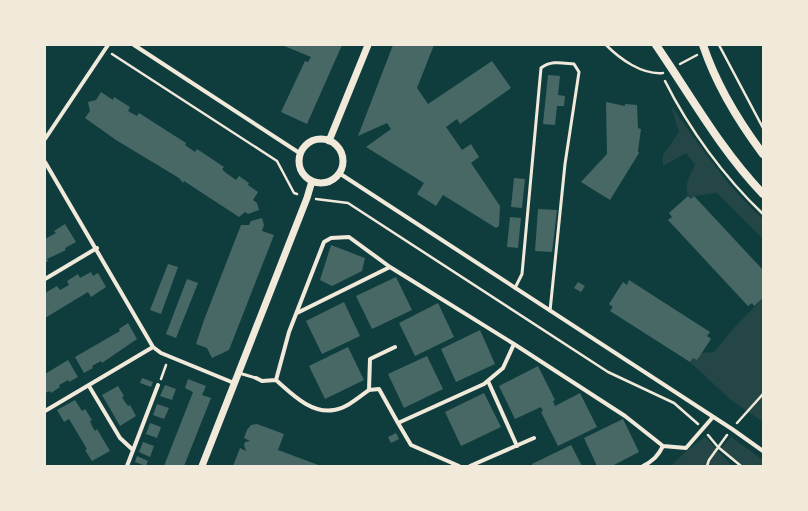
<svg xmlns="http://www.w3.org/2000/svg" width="808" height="511" viewBox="0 0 808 511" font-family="Ubuntu,sans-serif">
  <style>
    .green { fill: #244646 }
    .building { fill: #486865 }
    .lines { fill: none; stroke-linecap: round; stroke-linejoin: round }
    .path { stroke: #f1e9da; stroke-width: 2.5 }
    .service { stroke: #f1e9da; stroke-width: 3 }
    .minor { stroke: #f1e9da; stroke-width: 4 }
    .tertiary { stroke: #f1e9da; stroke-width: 7 }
    .secondary { stroke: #f1e9da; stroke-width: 8 }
  </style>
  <rect width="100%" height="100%" fill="#0f3d3e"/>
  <!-- green -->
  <path class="green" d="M671,106C700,145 727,187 763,219V239L717,193L694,196L691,199C681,188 690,176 695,165L686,153L663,166V155L679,132Z
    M763,298V422L731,400L690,362L693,358L697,360L701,353L714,352L733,329Z
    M705,437L732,466H671L684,453Z
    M731,437L763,460V466H743L721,448Z"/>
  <!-- building -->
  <path class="building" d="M282,45H342L307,124L281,112L305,61L308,62L311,57Z
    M393,45H434L417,88L428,104L492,61L511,88L460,124L457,119L446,127L462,150L471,144L479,157L471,163L500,206L499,226L496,228L443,195L436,206L417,194L424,183L366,147L391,129L387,123L358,136Z
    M548,75L560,76L558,95L565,96L564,106H557L555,125L543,124Z
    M101,92L113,100L114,97L130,107L128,111L137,116L139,113L186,143L185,145L195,152L197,149L224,167L222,169L226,173L236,180L239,176L249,183L248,185L258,192L253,200L257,203L259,210L248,214L245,212L239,217L184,181L183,183L179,178L116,140L85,118L90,111L88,102L96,100Z
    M606,102L625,106V104L637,105L638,128L641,129L638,151L639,153L610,200L581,182L607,154Z
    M514,178L525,179L522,208L511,207Z
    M688,196L691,199L694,196L763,270V298L754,306L752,303L748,306L668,220L672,217L669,213Z
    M538,209L557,210L552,252L535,251Z
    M510,217L521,218L518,248L507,247Z
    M262,218L264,225L262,231L274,235L229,350L212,358L207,348L196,344L204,320L241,225H249L251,221Z
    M65,224L76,242L65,248L66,250L47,259L48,261L45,263V239L56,233L54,231Z
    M331,245L365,258L362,271L332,286L320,280Z
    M168,264L178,267L161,314L150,310Z
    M91,272L93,276L98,273L106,287L91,297L88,292L45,318V293L57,286L60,290L69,285L67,281L78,274L80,278Z
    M396,277L412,310L372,329L356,296Z
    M187,279L198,283L176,338L166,334Z
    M629,280L710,332L707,336L711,339L697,360L693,358L690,362L610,311L613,307L609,304L623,282L627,285Z
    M578,282L585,286L581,292L574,288Z
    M344,302L360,336L322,354L306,321Z
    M438,303L454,337L415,356L399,323Z
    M128,323L137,339L102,363L101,361L92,366L93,368L84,373L75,357L120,331L119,329Z
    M480,330L495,364L456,382L441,349Z
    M348,347L364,380L325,399L309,366Z
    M427,356L443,389L404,408L388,374Z
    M68,360L78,377L69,382L68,380L63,383L59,385L60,387L51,393L50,391L45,393V374Z
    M538,366L555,400L553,401L555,406L580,393L597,427L558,446L541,412L543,411L541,407L515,419L499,386Z
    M142,378L153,382L151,387L140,383Z
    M188,379L206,386L202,395L211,398L184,466H164L193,392L185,388Z
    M165,385L176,389L172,400L160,396Z
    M118,386L124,396L122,397L125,402L128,406L130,405L136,416L120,426L102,395Z
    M484,393L501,427L461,446L445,412Z
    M75,400L82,411L85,409L92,420L90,421L92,426L95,431L97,429L110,451L92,461L85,450L87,449L69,419L64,422L57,410Z
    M157,404L169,408L164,419L153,415Z
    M623,419L639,452L612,466H597L584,438Z
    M150,423L161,427L157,438L146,434Z
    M257,424L284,434L278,450L321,466H233L240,448L246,451L244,445L245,442L250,441L244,438L247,430L251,425Z
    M396,433L399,439L391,443L388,437Z
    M143,442L154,446L150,457L139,452Z
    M571,445L582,466H533L532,464Z
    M137,456L148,461L146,466L135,462Z"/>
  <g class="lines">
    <!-- path -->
    <path class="path" d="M606,45C620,59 642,75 663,73
      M719,45L763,128
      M112,54L277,161L294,193L297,194
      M680,64L697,55
      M665,81C689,129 724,177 763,214
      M316,199L348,203L608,372L674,403L698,424
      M161,379L166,365
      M737,423L763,394
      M708,435L718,447L741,466
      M707,466L709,460L727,435"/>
    <!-- service -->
    <path class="service" d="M515,288L522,274L541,68C551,60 562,63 574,64L579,72L565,164L550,311
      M239,373L256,378"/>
    <!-- minor -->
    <path class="minor" d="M134,45L301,154
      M45,139L108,45
      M45,162L153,347L161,353L234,383
      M339,173L732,429L763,451
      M45,279L97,248
      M297,313L390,267
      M395,347L370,359L369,390C359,397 347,408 334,410C311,414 292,394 276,380L289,332L324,242L331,238L349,237L390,267L514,344L625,416L663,446L686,448L713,417
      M256,378L262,381L276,380
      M488,381L517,446
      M89,386L120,438L133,450
      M369,390L379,389L398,423L484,384L503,368L514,344
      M45,411L153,347
      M398,423L411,445L459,466
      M127,466L158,385
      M470,466L534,438
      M643,466C653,461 658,456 663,446"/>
    <!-- tertiary -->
    <path class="tertiary" d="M299 161a22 22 0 1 1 44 0a22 22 0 1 1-44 0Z
      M329,141L368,45
      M202,466L307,198L312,181"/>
    <!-- secondary -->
    <path class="secondary" d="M656,45C691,96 720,149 763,194
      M703,45C716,84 739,122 763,154"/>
  </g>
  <!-- border -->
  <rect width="808" height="511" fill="none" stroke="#f1e9da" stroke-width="92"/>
</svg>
